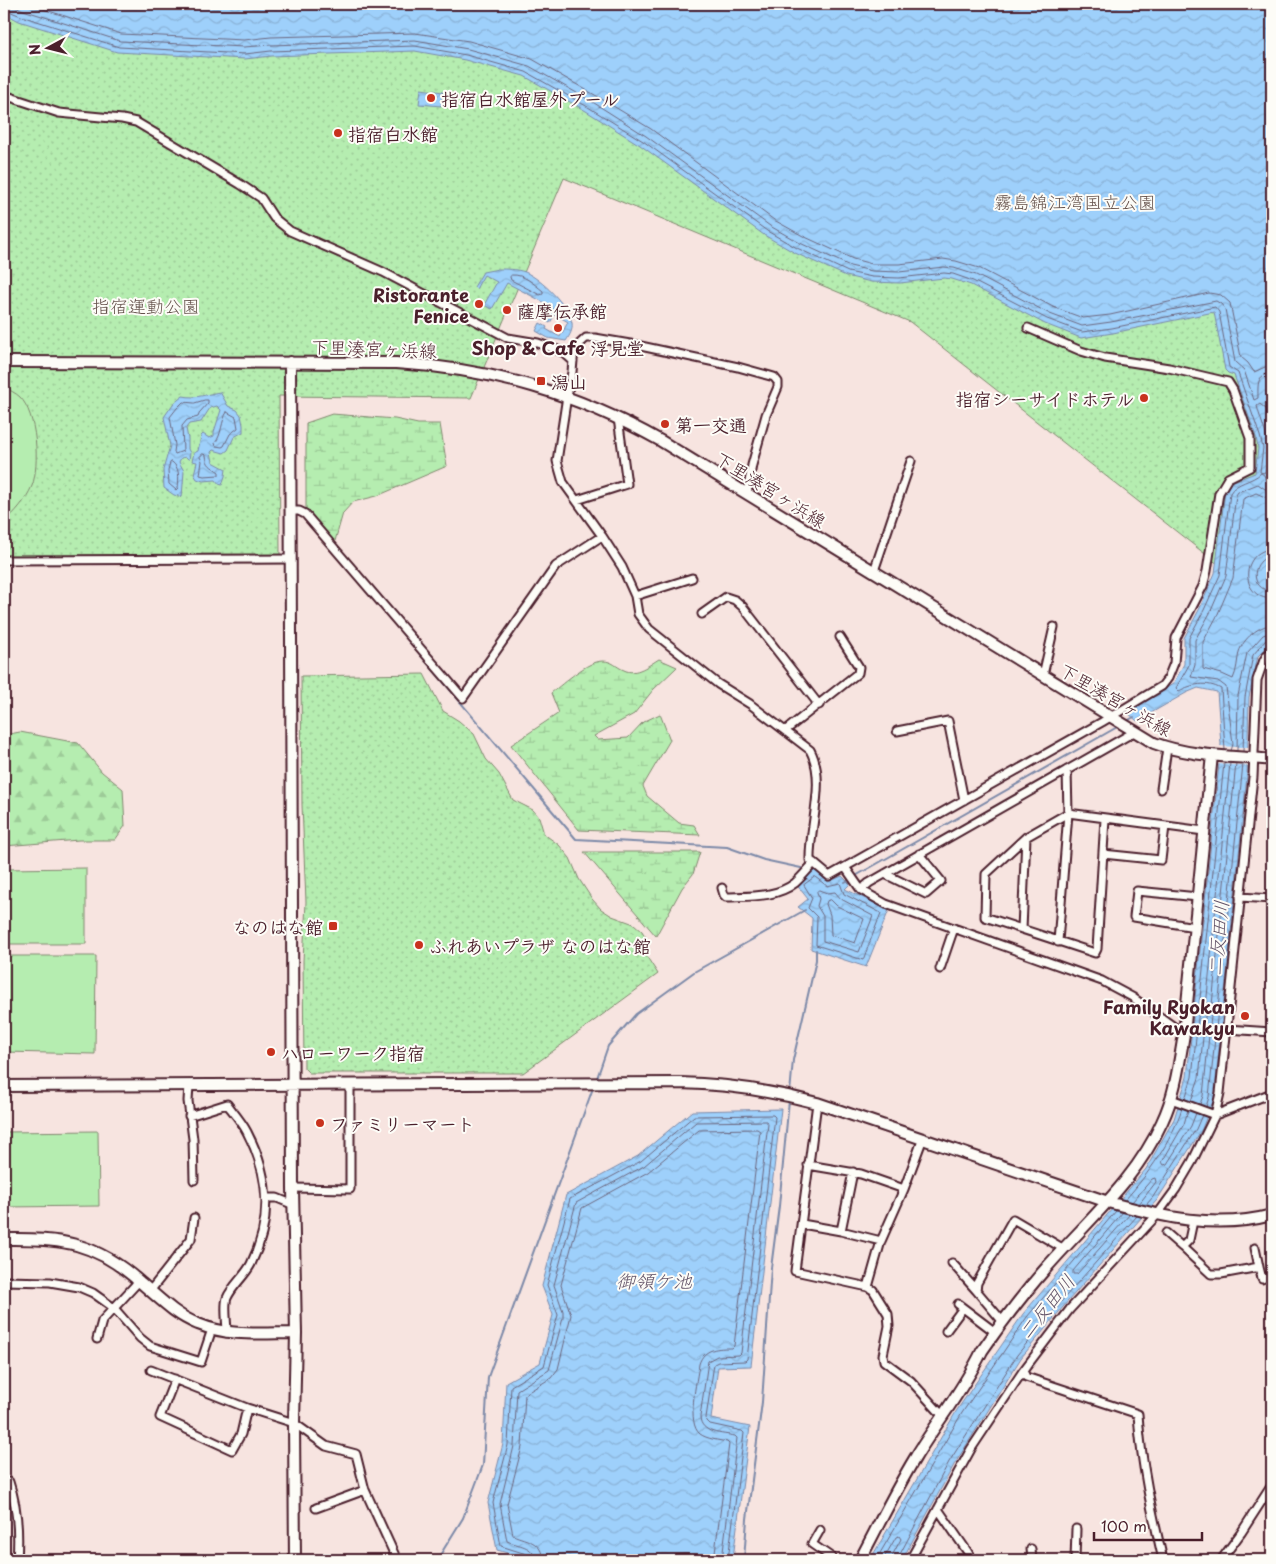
<svg xmlns="http://www.w3.org/2000/svg" width="1276" height="1564" viewBox="0 0 1276 1564" font-family="'Playpen Sans','Klee One',sans-serif">
  <style>
    .grass { fill: url(#grass-dots); stroke: #80866e }
    .forest { fill: url(#forest-firs); stroke: #80866e }
    .wetland { fill: url(#wetland-marsh); stroke: #80866e }
    .garden { fill: #b5edb0; stroke: #80866e }
    .water { fill: url(#water-waves); stroke: #7c89a8 }
    .pier { fill: #f7e4e0 }
    .lines { fill: none; stroke-linecap: round; stroke-linejoin: round }
    .shore { stroke: #6c667e; stroke-width: 1 }
    .stream { stroke: #7c89a8; stroke-width: 2 }
    .street-casing { stroke: #4a1f2b; stroke-width: 11 }
    .secondary-casing { stroke: #4a1f2b; stroke-width: 14 }
    .street { stroke: #fdfcf7; stroke-width: 7 }
    .secondary { stroke: #fdfcf7; stroke-width: 10 }
    .poi-dot { fill: #c8321e; stroke: #fdfcf7; stroke-width: 2 }
    .labels { text-anchor: middle; dominant-baseline: central; stroke-width: 4; stroke-linejoin: round; paint-order: stroke }
    .poi-label { font-size: 18px; font-weight: bold; fill: #4a1f2b; stroke: #fdfcf7; text-anchor: start }
    .park-label { font-size: 18px; fill: #65524c; stroke: #fdfcf7 }
    .street-label { font-size: 18px; fill: #4a1f2b; stroke: #fdfcf7 }
    .water-label { font-size: 19px; font-style: italic; fill: #635469; stroke: #fdfcf7 }
  </style>
  <defs>
    <pattern id="grass-dots" width="8" height="8" patternUnits="userSpaceOnUse" patternTransform="scale(1.25)"><rect width="8" height="8" fill="#b5edb0"/><path d="M2 2h.1M6 6h.1" fill="none" stroke="#9dcb98" stroke-width="1.8" stroke-linecap="round"/></pattern>
    <pattern id="forest-firs" width="22" height="20" patternUnits="userSpaceOnUse" patternTransform="scale(1.25)"><rect width="22" height="20" fill="#b5edb0"/><path d="M5 1l3.5 6h-7zM16 11l3.5 6h-7z" fill="#9dcb98"/></pattern>
    <pattern id="wetland-marsh" width="20" height="14" patternUnits="userSpaceOnUse" patternTransform="scale(1.25)"><rect width="20" height="14" fill="#b5edb0"/><path d="M1 5h8M5 5V1M11 12h8M15 12V8" fill="none" stroke="#9dcb98"/></pattern>
    <pattern id="water-waves" width="16" height="10" patternUnits="userSpaceOnUse" patternTransform="scale(1.25)"><rect width="16" height="10" fill="#9ed0fb"/><path d="M0 5q4-4 8 0t8 0" fill="none" stroke="#8ab2d7"/></pattern>
  </defs>
  <rect width="100%" height="100%" fill="#f7e4e0"/>
  <filter id="ink" filterUnits="userSpaceOnUse"><feTurbulence type="fractalNoise" baseFrequency=".02" numOctaves="2"/><feDisplacementMap in="SourceGraphic" scale="10" xChannelSelector="R" yChannelSelector="G"/><feConvolveMatrix kernelMatrix="1 2 1 2 8 2 1 2 1" color-interpolation-filters="sRGB"/></filter>
  <g filter="url(#ink)">
    <!-- grass -->
    <path class="grass" d="M4,4H1272V581L1261,598L910,322L564,178L471,398L279,396L280,556H4Z
      M424,674L443,711L459,721L474,734L486,759L499,774L513,800L533,810L539,817L544,834L559,845L570,858L579,879L592,899L601,909L612,916L634,924L642,931L649,943L648,950L645,954L658,974L523,1073H309L304,1068L303,961L306,902L302,805L301,676Z"/>
    <!-- forest -->
    <path class="forest" d="M20,732L78,743L102,772L123,789L125,826L115,840H79L4,846V735Z"/>
    <!-- wetland -->
    <path class="wetland" d="M332,414L395,419L418,424H440L447,466L377,496L353,502L343,513L335,541L306,512V423Z
      M659,659L677,667L653,690L634,714L594,736L598,740L628,738L643,722L660,714L670,740L643,786L647,796L679,823L694,825L700,835L579,830L511,745L559,713L551,693C564,683 587,661 603,661C613,661 616,667 624,670C636,676 649,665 659,659Z
      M584,852H700L693,874L682,888L656,936Z"/>
    <!-- garden -->
    <path class="garden" d="M4,387C9,390 16,393 20,397C37,414 40,465 32,486C26,500 15,513 4,522Z
      M86,868V944H4V869Z
      M4,956H96L95,1054L4,1052Z
      M98,1131L99,1206L4,1207V1132Z"/>
    <!-- water -->
    <path class="water" d="M4,4H1272V385H1269C1271,415 1276,447 1269,477L1272,482V564L1265,576L1272,582V643L1270,644L1258,656L1249,697L1247,776L1214,1099L1201,1131L1157,1200L1068,1301L1021,1358L954,1465L902,1560H870L957,1410L1023,1314L1146,1169L1174,1119L1187,1077L1221,744L1217,692L1198,688L1186,693L1137,721L1127,712L1173,684L1184,664V638L1200,608L1215,573L1225,491L1229,483L1255,473L1258,448L1256,437L1234,375L1228,373L1225,370L1214,312L1113,333L1081,338L1045,324L971,285L952,279L944,278L900,283L871,282L846,276L795,253L764,235L640,145L586,111L524,76L465,60L415,51L272,56L245,59L117,52L19,21L4,13Z
      M421,89L443,92L441,106L419,104Z
      M498,269C507,269 516,269 525,272C541,279 568,305 572,323C573,330 570,335 566,341L548,338L536,331L540,323L547,327L546,329L560,337L568,322L555,314L550,323L542,319L549,305L507,283L492,309L484,305L497,282L484,275L476,289L474,287L483,272Z
      M220,392L228,406L237,410L241,415L243,425V432L234,437L228,450L224,453L213,450L211,452L213,462L226,469L225,476L222,485L219,484L216,480L203,481L197,479L194,474L197,462L192,461L194,453L198,451L201,436L203,434L209,438L214,436V432L221,410L217,406L210,408L201,422L189,424L186,428L188,439V449L190,453L189,460L186,457L181,458L179,462L184,471L182,497L174,495L164,488L163,470L170,446L164,417L173,404L183,396C197,399 206,394 220,392Z
      M815,870L828,882L842,876L850,884L845,889L889,910L866,967L811,949L812,918L798,907L808,899L796,884Z
      M781,1109L751,1366L718,1367L711,1419L750,1427L733,1558L731,1560H532L497,1550L488,1503L503,1444L506,1382L540,1363L553,1315L542,1286L566,1195L638,1156L692,1111Z"/>
    <!-- pier -->
    <path class="pier" d="M1220,746L1251,748L1250,766L1218,764Z"/>
    <g class="lines">
      <!-- shore -->
      <path class="shore" d="M10,4L23,10L120,41L244,47L271,45L415,40L468,49L529,66L591,101L646,136L770,226L800,243L850,266L872,271L899,272L944,267L954,268L976,275L1050,314L1082,326L1111,322L1216,301L1221,304L1225,309L1235,362L1244,370L1254,400L1258,398C1258,386 1256,373 1272,374
        M27,4L121,34L244,40L271,37L415,33L469,41L532,59L595,95L651,129L774,220L803,236L853,259L872,264H899L943,259L956,261L979,268L1053,307L1083,318L1110,315L1209,293L1221,295L1230,303L1241,357L1248,363L1254,372L1265,367L1272,366
        M4,9L21,16L119,47L245,54L271,51L415,46L466,55L526,72L588,107L643,141L767,231L797,248L848,272L872,277L899,278L944,273L953,274L973,281L1047,319L1082,332L1112,328L1215,307L1219,312L1229,367L1238,373L1260,436L1263,448L1260,472L1264,473L1267,468L1272,467
        M512,275C524,274 534,284 543,291V294L540,295L511,280L510,277Z
        M205,400H208V403L200,412L198,417L187,420L182,426L183,451L175,454L174,452L175,445L170,417L177,408L183,402L194,403Z
        M1272,410L1266,409L1260,404L1257,406C1262,426 1270,438 1268,459L1272,461
        M227,412L236,417L238,428L230,434L224,446L222,447L216,446L215,443C222,435 221,421 227,412Z
        M203,454L206,455C207,466 211,466 219,472V475L204,476L200,475L202,461L200,457Z
        M172,462C180,468 179,477 178,488L176,490L169,484L168,470L170,463Z
        M1272,498L1265,497L1256,493L1243,499L1233,578L1217,616L1203,642V669L1222,674L1233,679C1237,671 1237,661 1239,652C1243,639 1259,625 1272,625
        M1272,549C1241,550 1238,598 1272,599
        M1272,556C1251,558 1248,590 1272,591
        M1225,750L1221,689C1207,681 1192,684 1179,691L1176,688L1189,665V638L1204,610L1220,575L1230,493C1236,482 1252,482 1261,473L1264,475L1267,482L1272,484
        M1231,751L1233,744L1226,687L1218,681L1191,677L1195,665V640L1210,613L1226,576L1236,495L1238,492L1258,484L1265,489L1272,490
        M1237,751L1238,696L1247,653L1263,635L1272,632
        M1243,751L1245,697L1253,655L1266,640L1272,639
        M815,877L827,886L840,883L844,894L881,913L863,960L816,945L817,917L808,908L812,898L804,885Z
        M819,890L827,893L835,892L841,899L873,916L859,952L823,941V916L817,906L819,899L817,892Z
        M831,900L837,906L864,919L855,943L831,935L830,915L826,904L827,901Z
        M1185,1099L1192,1077L1224,763
        M1191,1101L1199,1078L1230,763
        M1200,1104L1203,1096L1236,763
        M1206,1107L1209,1097L1243,764
        M1188,1110L1184,1124L1162,1162L1164,1165L1167,1164L1191,1126L1196,1113
        M1125,1200C1149,1173 1171,1143 1182,1108
        M1132,1202L1152,1179L1155,1178L1156,1182L1139,1204
        M1146,1205L1153,1197L1196,1129L1202,1115
        M1123,1212L1073,1271V1274H1077L1130,1214
        M529,1560L526,1554L501,1546L493,1503L508,1445L511,1386L544,1366L558,1315L547,1285L570,1199L641,1161L694,1116L773,1115L775,1117L747,1359L745,1361L718,1362L714,1364L706,1418L707,1421L710,1424L742,1431L744,1433L728,1560
        M535,1560C534,1545 518,1546 507,1541L500,1504L514,1446L517,1390L549,1370L563,1318V1311L554,1285L576,1203L644,1166L696,1122L766,1121L768,1124L741,1353L739,1355L717,1356L708,1361L700,1417C701,1434 722,1433 735,1436L737,1438L722,1560
        M543,1560C542,1541 527,1541 513,1535L507,1504L522,1447L525,1394L551,1378L558,1369L571,1315L561,1285L582,1208L648,1172L699,1130L757,1129L760,1131L734,1346L732,1348C718,1348 704,1348 699,1364C697,1381 686,1423 700,1434C707,1439 718,1440 727,1442L729,1444L714,1560
        M876,1560L962,1413L1027,1317L1116,1211
        M883,1560L896,1537L899,1536L901,1539L893,1554L892,1560
        M898,1560L899,1556L949,1462L1017,1355L1065,1297L1137,1216"/>
      <!-- stream -->
      <path class="stream" d="M380,607L576,839L727,847L764,860L801,868
        M1125,722L1134,717
        M845,882L1119,726
        M596,1081L608,1046L636,1014L694,972L805,910
        M790,1093L793,1060L816,960V950
        M437,1560L463,1518L483,1465L488,1377L593,1088
        M744,1560L747,1519L762,1402L771,1268L779,1206L789,1100"/>
      <!-- street casing -->
      <g class="street-casing">
        <path id="street" d="M4,95L59,113L122,119L136,122L240,184L261,198L274,218L290,231L383,272L508,338L538,343L563,352L573,361
          M747,493L752,465L766,415L778,387V382L774,377L738,367L636,345L595,338H586L574,349L572,372L567,396L557,461L563,482L602,536L622,567L635,596L638,614L649,629L718,684L750,704L810,750C827,781 809,826 810,860L829,876L1102,722L1162,686L1168,678L1174,663L1176,638L1203,586L1207,571L1219,493L1228,478L1250,467V438L1233,390L1228,382L1169,368L1105,358L1081,351L1028,328
          M577,500L627,484L618,418
          M290,511H299L305,514L463,698L556,566L602,536
          M4,560L290,559
          M874,571L911,461
          M635,596L692,578
          M702,614L726,597L735,600L743,607L819,705
          M1043,675L1054,627
          M786,730L858,673L859,667L840,637
          M897,731L948,721L964,800
          M1161,789L1167,748
          M1105,819L1097,949L1095,953L985,917L986,874L1026,837L1068,813L1204,831
          M1103,854L1161,860L1165,826
          M845,867L861,890L886,904L1102,981L1132,997L1184,1034
          M885,874L926,894L941,881L919,854
          M722,888L724,895L726,897C749,896 776,898 795,883C802,877 808,869 814,863
          M861,890L869,883L1134,732
          M1240,897L1272,899
          M1195,927L1134,917L1137,891L1198,897
          M1022,929L1026,837
          M1058,942L1068,813L1067,770
          M940,969L954,928
          M1227,1029L1272,1032
          M189,1085L188,1101L193,1139L194,1180
          M1171,1099L1215,1115
          M817,1103L795,1271L868,1287L873,1290L888,1314L889,1326L883,1355L884,1361L911,1381L942,1415
          M1215,1115L1272,1093
          M189,1116L227,1104C234,1113 242,1122 247,1132C270,1176 273,1219 251,1264C245,1276 232,1286 227,1298C224,1305 227,1324 227,1333
          M808,1165L861,1174L904,1189
          M293,1188L350,1189V1084
          M267,1198H277L294,1205
          M802,1224L841,1231L881,1241
          M841,1231L853,1172
          M1166,1233L1182,1247L1189,1240L1193,1221
          M1182,1247L1211,1274H1221L1259,1267L1255,1248
          M952,1263L976,1290
          M1259,1267L1262,1279L1272,1275
          M4,1281L50,1282L79,1287L93,1293L114,1308L140,1338L150,1346L201,1362L212,1329
          M868,1287L881,1241L904,1189L923,1138
          M150,1291L191,1239L194,1218
          M958,1304L995,1332
          M1003,1322L976,1290L977,1283L1013,1219L1064,1249
          M946,1331L963,1308
          M97,1339L102,1321L139,1281
          M151,1370L247,1408L294,1423L326,1446L356,1454L365,1490L397,1560
          M1023,1371L1026,1377L1138,1414C1141,1464 1152,1512 1163,1560
          M175,1379L160,1417L232,1450L241,1434L247,1408
          M4,1483L9,1482C18,1508 19,1533 17,1560
          M316,1508L365,1490
          M938,1509L967,1551L972,1560
          M820,1530L812,1544L831,1557L830,1560
          M1031,1549L1032,1560
          M910,1560L971,1449L1023,1371L1070,1309L1157,1215L1176,1189L1192,1162L1215,1115L1220,1093L1253,777L1257,680L1264,660L1267,655L1272,652
          M1075,1560L1076,1529
          M1221,1560L1241,1533L1272,1485"/>
      </g>
      <!-- secondary casing -->
      <g class="secondary-casing">
        <path id="secondary" d="M4,362L396,363C493,369 576,393 661,441L1154,743C1191,757 1233,756 1272,760
          M290,362L293,1188L296,1333L294,1423L295,1560
          M4,1086L680,1083C726,1084 772,1091 817,1103L1108,1202C1163,1217 1216,1230 1272,1215
          M4,1239C62,1238 95,1242 140,1282C159,1298 175,1315 198,1324C229,1337 263,1333 296,1333
          M860,1560C878,1526 895,1491 915,1458C936,1423 964,1389 982,1351C1002,1322 1024,1293 1047,1267C1088,1220 1136,1180 1162,1122C1175,1095 1179,1064 1184,1034L1212,755"/>
      </g>
      <!-- street -->
      <use href="#street" class="street"/>
      <!-- secondary -->
      <use href="#secondary" class="secondary"/>
    </g>
  </g>
  <!-- markers -->
  <g class="poi-dot">
    <circle cx="431" cy="98" r="5"/>
    <circle cx="338" cy="133" r="5"/>
    <circle cx="479" cy="304" r="5"/>
    <circle cx="507" cy="310" r="5"/>
    <circle cx="558" cy="328" r="5"/>
    <rect x="536" y="376" width="10" height="10" rx="2.5"/>
    <circle cx="1144" cy="398" r="5"/>
    <circle cx="665" cy="424" r="5"/>
    <rect x="328" y="921" width="10" height="10" rx="2.5"/>
    <circle cx="419" cy="945" r="5"/>
    <circle cx="1245" cy="1016" r="5"/>
    <circle cx="271" cy="1052" r="5"/>
    <circle cx="320" cy="1123" r="5"/>
  </g>
  <g class="labels">
    <!-- poi labels -->
    <g class="poi-label">
      <text x="441" y="98">指宿白水館屋外プール</text>
      <text x="348" y="133">指宿白水館</text>
      <text x="469" y="294" text-anchor="end">Ristorante<tspan x="469" dy="21">Fenice</tspan></text>
      <text x="517" y="310">薩摩伝承館</text>
      <text x="558" y="347" text-anchor="middle">Shop &amp; Cafe 浮見堂</text>
      <text x="551" y="381">潟山</text>
      <text x="1134" y="398" text-anchor="end">指宿シーサイドホテル</text>
      <text x="675" y="424">第一交通</text>
      <text x="323" y="926" text-anchor="end">なのはな館</text>
      <text x="429" y="945">ふれあいプラザ なのはな館</text>
      <text x="1235" y="1006" text-anchor="end">Family Ryokan<tspan x="1235" dy="21">Kawakyu</tspan></text>
      <text x="281" y="1052">ハローワーク指宿</text>
      <text x="330" y="1123">ファミリーマート</text>
    </g>
    <!-- park labels -->
    <g class="park-label">
      <text x="1075" y="201">霧島錦江湾国立公園</text>
      <text x="146" y="305">指宿運動公園</text>
    </g>
    <!-- street labels -->
    <g class="street-label">
      <text transform="translate(374 348) rotate(2)">下里湊宮ヶ浜線</text>
      <text transform="translate(771 489) rotate(32)">下里湊宮ヶ浜線</text>
      <text transform="translate(1116 699) rotate(30)">下里湊宮ヶ浜線</text>
    </g>
    <!-- water labels -->
    <g class="water-label">
      <text transform="translate(1217 938) rotate(-85)">二反田川</text>
      <text x="654" y="1280">御領ケ池</text>
      <text transform="translate(1046 1306) rotate(-51)">二反田川</text>
    </g>
  </g>
  <!-- margin -->
  <rect width="1276" height="1564" fill="none" stroke="#fdfcf7" stroke-width="20"/>
  <rect x="10" y="10" width="1256" height="1544" fill="none" stroke="#4a1f2b" stroke-width="2" filter="url(#ink)"/>
  <!-- north arrow -->
  <g transform="translate(48 48) rotate(263)" stroke="#fdfcf7" stroke-width="4" paint-order="stroke">
  <path d="M0-4L9 19L0 12L-9 19Z" fill="#4a1f2b"/>
  <text y="-8" font-size="14" font-weight="bold" text-anchor="middle" fill="#4a1f2b">N</text>
  </g>
  <!-- scale -->
  <path d="M1094 1532v8h108v-8" fill="none" stroke="#4a1f2b" stroke-width="2.5"/>
  <text x="1101" y="1532" font-size="15" fill="#4a1f2b" stroke="#fdfcf7" stroke-width="4" paint-order="stroke">100 m</text>
</svg>
